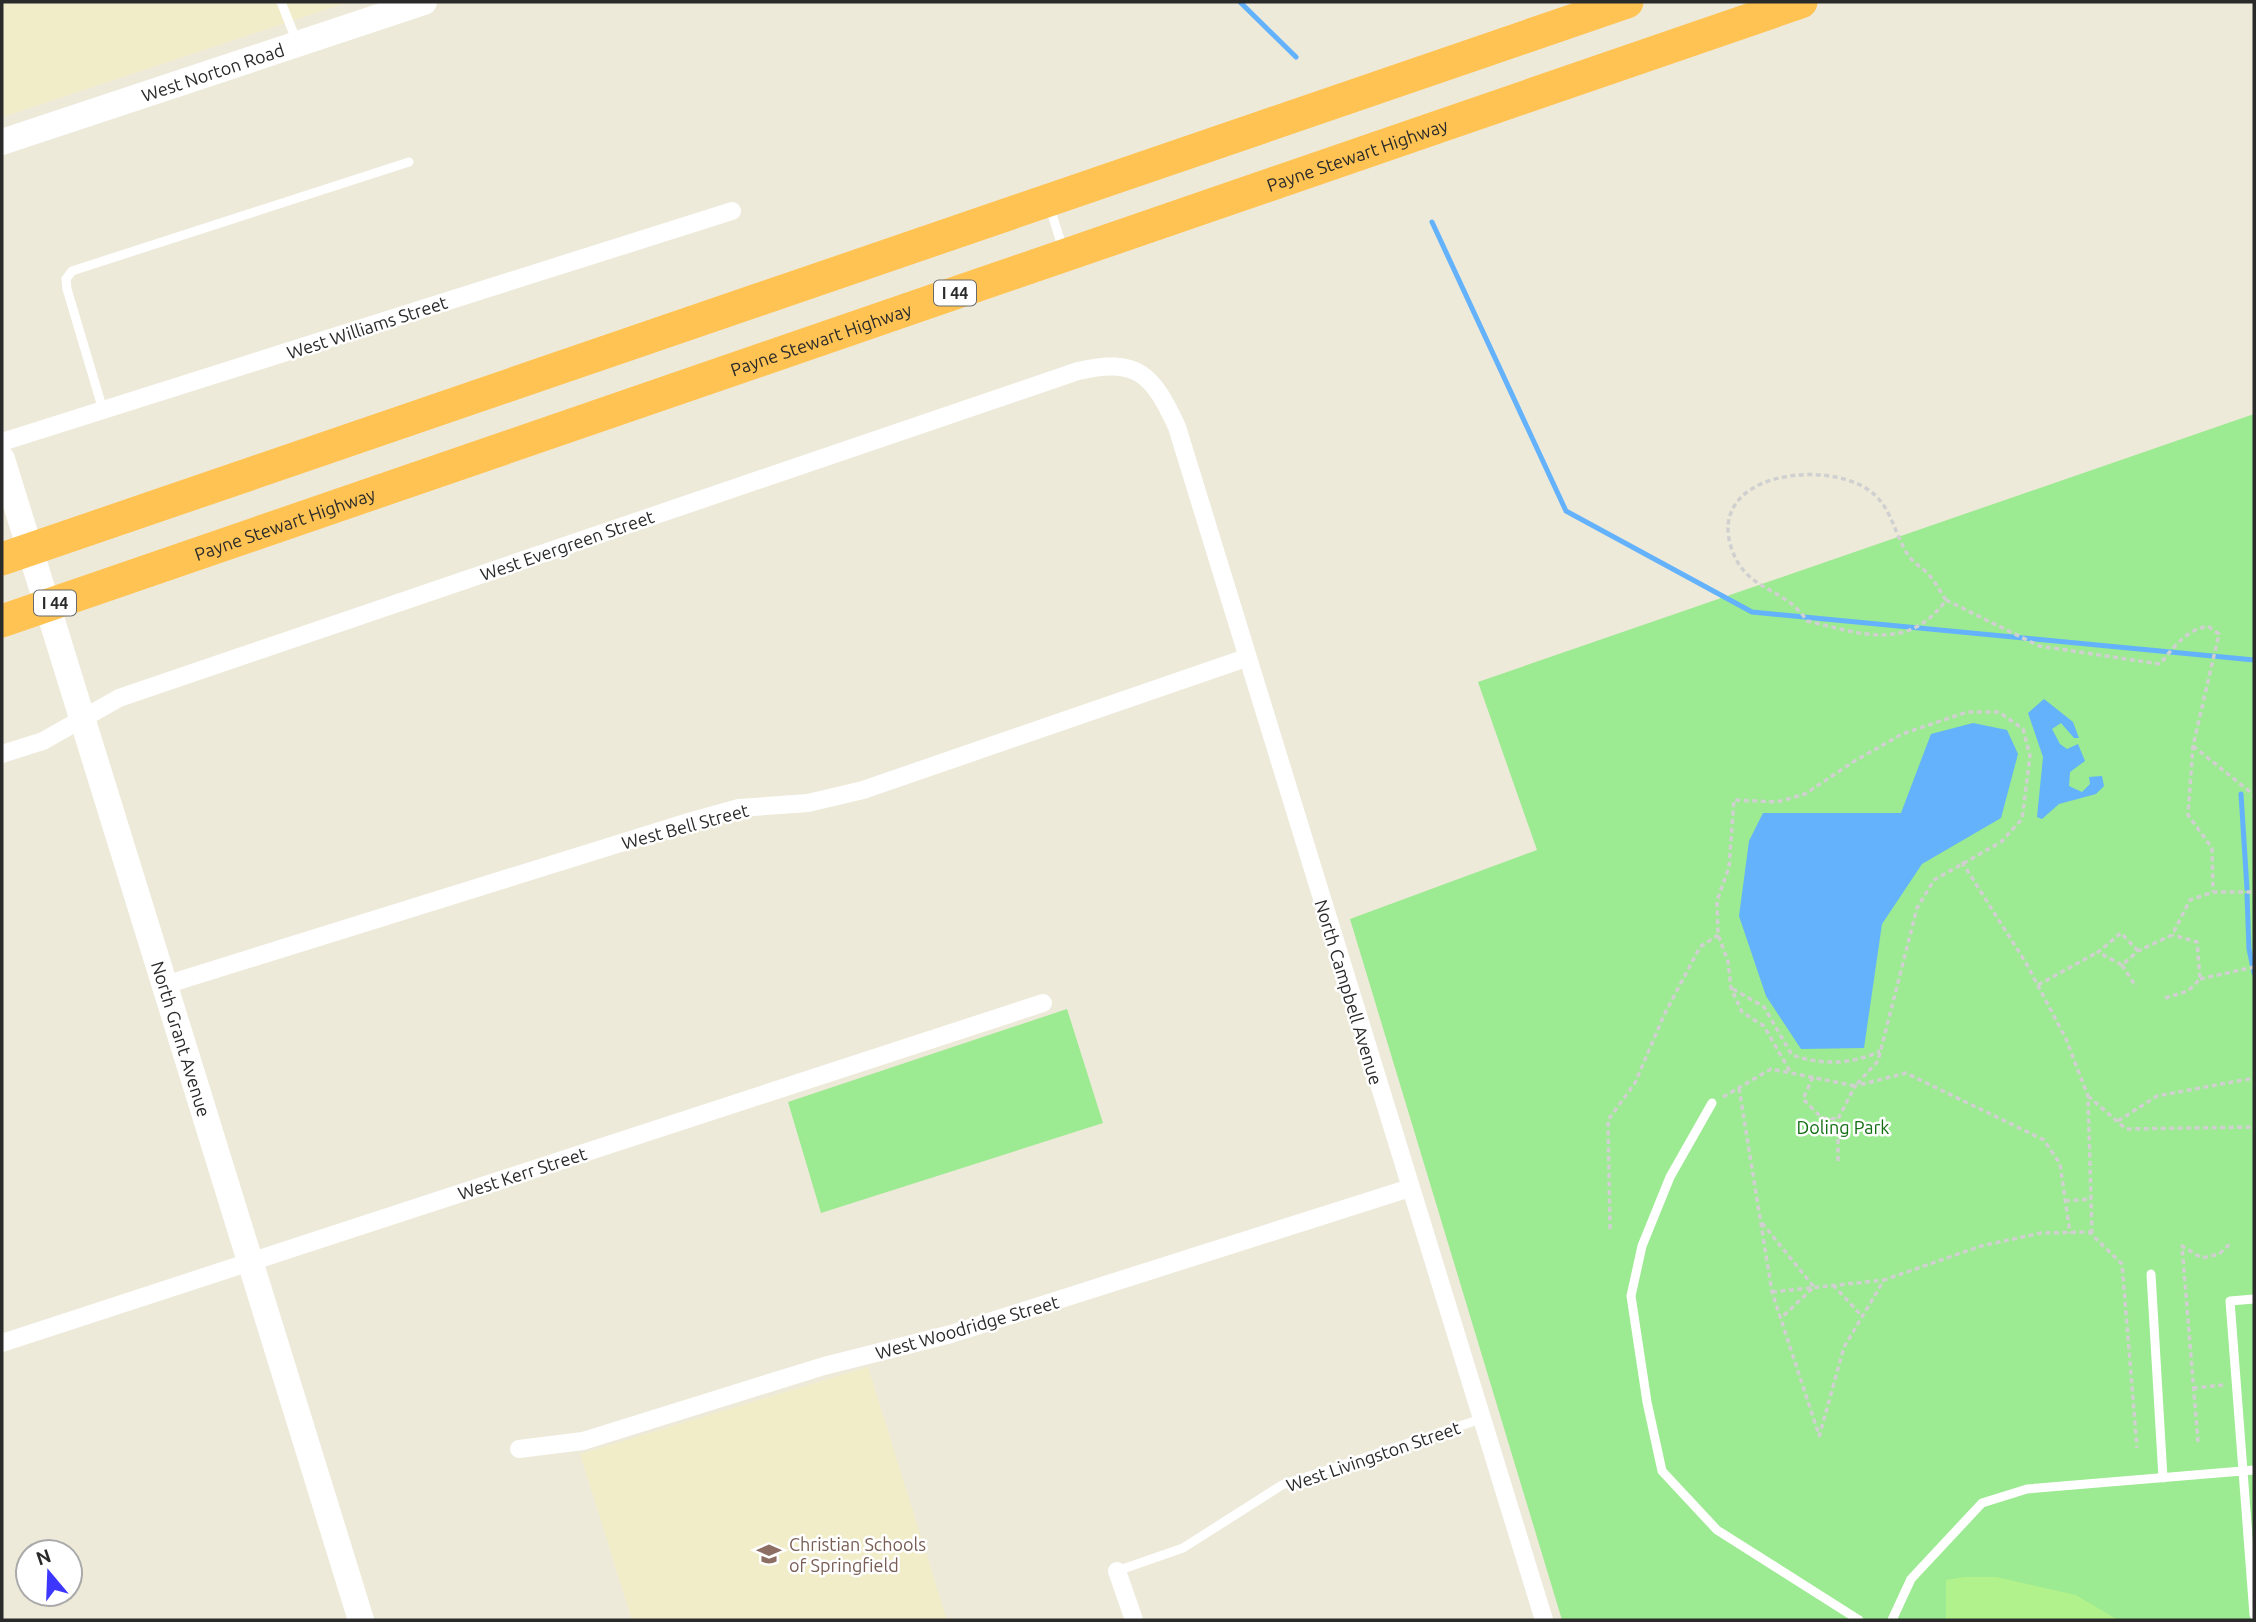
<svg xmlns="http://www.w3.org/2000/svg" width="2256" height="1622" viewBox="0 0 2256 1622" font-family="Ubuntu,sans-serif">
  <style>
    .education { fill: #f1edc8 }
    .green { fill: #9cea91 }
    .pitch { fill: #b1f28c }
    .water { fill: #63b2fb }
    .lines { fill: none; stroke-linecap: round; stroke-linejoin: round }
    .stream { stroke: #63b2fb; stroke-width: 5 }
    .path { stroke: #d0d0d0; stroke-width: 3.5; stroke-dasharray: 5 3.5; stroke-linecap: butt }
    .lane { stroke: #fff; stroke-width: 9 }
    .street { stroke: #fff; stroke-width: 18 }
    .secondary { stroke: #fff; stroke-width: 26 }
    .highway { stroke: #ffc354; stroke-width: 33 }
    .labels { text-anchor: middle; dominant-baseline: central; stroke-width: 5; stroke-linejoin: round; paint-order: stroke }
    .shield { fill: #fff; stroke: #6a6a6a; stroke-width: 2 }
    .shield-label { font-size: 16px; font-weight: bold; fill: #2a2a2a }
    .street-label { font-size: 18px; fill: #2a2a2a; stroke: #fff }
    .park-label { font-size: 18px; fill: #136f13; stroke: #fff }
    .education-label { font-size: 18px; fill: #785e54; stroke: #fff; text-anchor: start }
  </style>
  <rect width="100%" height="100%" fill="#eeeada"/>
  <!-- education -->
  <path class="education" d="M2,2H349L2,117Z
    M868,1367L947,1620H632L580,1454Z"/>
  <!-- green -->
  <path class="green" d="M2254,414V1620H1562L1350,919L1537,850L1478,682Z
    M1067,1009L1103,1123L821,1213L788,1102Z"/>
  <!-- pitch -->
  <path class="pitch" d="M1964,1577H1996L2076,1595L2118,1620H1946V1580Z"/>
  <!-- water -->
  <path class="water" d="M2044,699L2073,722L2079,738H2074L2061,723L2052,729L2060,744L2067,749L2078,744L2085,761L2070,772L2069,786L2082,792L2090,784L2089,777L2102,776L2104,786L2096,794L2059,804L2042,819L2037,817L2043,757L2028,713Z
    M1973,723L2007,730L2018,754L2001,818L1922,864L1882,924L1864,1048L1801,1049L1766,996L1739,916L1749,841L1763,813H1901L1931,734Z"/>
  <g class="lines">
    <!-- stream -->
    <path class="stream" d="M1240,2L1296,57
      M1432,222L1566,511L1752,612L2254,660
      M2241,794L2247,889
      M2247,895L2249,949L2254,973"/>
    <!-- path -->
    <path class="path" d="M1946,600C1940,591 1935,581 1928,574C1922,567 1913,563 1908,555C1893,532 1892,505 1867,489C1822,459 1705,474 1732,550C1747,592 1785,587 1807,621C1859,633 1908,653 1946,600L2039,646L2160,664C2174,647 2186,630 2208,626L2219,634L2193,746L2188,815L2212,848L2213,892
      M2193,746L2254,795
      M1962,862L2026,963L2066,1039L2088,1096L2092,1235
      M2138,951L2121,933L2098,952L2122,965L2138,951L2172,935L2190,900L2213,892H2252
      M2122,965L2136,987
      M2200,979L2254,967
      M2038,985L2098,952
      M1733,989L1764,1007L1792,1055C1822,1065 1851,1065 1880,1051
      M2165,998L2188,991L2200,979L2197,942L2173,935
      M1813,1077L1803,1099L1822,1118L1838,1119
      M1739,1088L1772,1292L1819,1435
      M2088,1096L2126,1129L2254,1127
      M1723,1097L1771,1069L1855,1086L1878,1061L1917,908L1934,880L2001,842L2022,819L2030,756L2023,729L1999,712H1967L1902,734L1853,762L1805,794L1777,802L1734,800L1729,867L1717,901L1718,935L1728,961L1731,988L1742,1012L1764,1026L1791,1073
      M2118,1121L2157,1096L2254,1078
      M1838,1161V1119L1855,1086L1906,1073L2044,1140L2060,1164L2070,1233
      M2065,1201L2091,1199
      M1762,1223L1814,1287L1781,1318
      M1610,1229L1608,1120L1635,1083L1664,1015L1700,947L1718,935
      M1833,1285L1862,1316
      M1772,1292L1884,1280
      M2193,1388L2223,1385
      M1819,1437L1844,1347L1884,1280L1981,1246L2041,1233L2089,1232L2122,1264L2137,1448
      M2198,1442L2182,1246L2202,1258L2219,1254L2231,1243"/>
    <!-- lane -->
    <path class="lane" d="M281,2L297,42
      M1049,205L1063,249
      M103,410L67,289L66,279L72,271L409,162
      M1712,1103L1670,1177L1642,1246L1631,1296L1647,1402L1662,1471L1717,1530L1859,1620
      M2151,1274L2163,1478
      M2254,1299L2230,1301L2254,1615
      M1117,1571L1183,1548L1282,1485L1481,1419
      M1892,1620L1911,1579L1982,1503L2027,1489L2254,1470"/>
    <!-- street -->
    <path class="street" d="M2,442L732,211
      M2,754L43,741L119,698L1078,371C1138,357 1153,375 1177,427L1544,1620
      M165,985L685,823L739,808L808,803L863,790L1246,658
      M2,1343L1043,1003
      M519,1449L583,1441L824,1366L951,1334L1410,1188
      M1117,1571L1134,1620"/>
    <!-- secondary -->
    <g class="secondary">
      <path id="s1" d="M2,142L424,2"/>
      <path id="s2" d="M2,459L361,1620"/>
    </g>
    <!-- highway -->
    <g class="highway">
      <path d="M2,559L1627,2"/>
      <path id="s3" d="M2,621L1801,2"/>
    </g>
  </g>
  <!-- icons -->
  <defs>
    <g id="school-bare" transform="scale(1.89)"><path d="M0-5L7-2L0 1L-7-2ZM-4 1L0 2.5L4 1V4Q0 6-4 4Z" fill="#8d6e63" stroke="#fff" stroke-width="2.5" paint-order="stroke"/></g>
  </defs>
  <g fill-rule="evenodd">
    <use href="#school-bare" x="769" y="1554"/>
  </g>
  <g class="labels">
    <!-- shield labels -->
    <g class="shield">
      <rect x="934" y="280.5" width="42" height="25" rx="5"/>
      <rect x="34" y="590.5" width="42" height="25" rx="5"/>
    </g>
    <g class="shield-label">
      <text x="955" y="293">I 44</text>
      <text x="55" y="603">I 44</text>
    </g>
    <!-- street labels -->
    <g class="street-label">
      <text stroke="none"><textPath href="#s1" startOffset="222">West Norton Road</textPath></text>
      <text stroke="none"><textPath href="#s3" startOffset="1433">Payne Stewart Highway</textPath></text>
      <text transform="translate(367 327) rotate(-18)">West Williams Street</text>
      <text stroke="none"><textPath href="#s3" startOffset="866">Payne Stewart Highway</textPath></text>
      <text stroke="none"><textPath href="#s3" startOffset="299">Payne Stewart Highway</textPath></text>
      <text transform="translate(567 545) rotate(-19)">West Evergreen Street</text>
      <text transform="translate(685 826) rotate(-15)">West Bell Street</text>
      <text transform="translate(1349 992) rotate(73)">North Campbell Avenue</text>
      <text stroke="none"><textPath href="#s2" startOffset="607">North Grant Avenue</textPath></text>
      <text transform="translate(522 1173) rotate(-18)">West Kerr Street</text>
      <text transform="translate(967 1327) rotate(-16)">West Woodridge Street</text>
      <text transform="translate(1373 1456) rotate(-19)">West Livingston Street</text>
    </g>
    <!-- park labels -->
    <g class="park-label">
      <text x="1843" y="1127">Doling Park</text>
    </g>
    <!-- education labels -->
    <g class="education-label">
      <text x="789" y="1544">Christian Schools<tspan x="789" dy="21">of Springfield</tspan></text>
    </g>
  </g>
  <!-- border -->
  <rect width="2256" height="1622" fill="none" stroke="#2a2a2a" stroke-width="7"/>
  <!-- north arrow -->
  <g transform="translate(49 1573) rotate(341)"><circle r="33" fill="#ffffff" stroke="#aaaaaa" stroke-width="2"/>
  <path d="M0-5L12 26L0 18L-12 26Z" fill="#3c36ff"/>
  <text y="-10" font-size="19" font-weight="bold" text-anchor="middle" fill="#2a2a2a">N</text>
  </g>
</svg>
